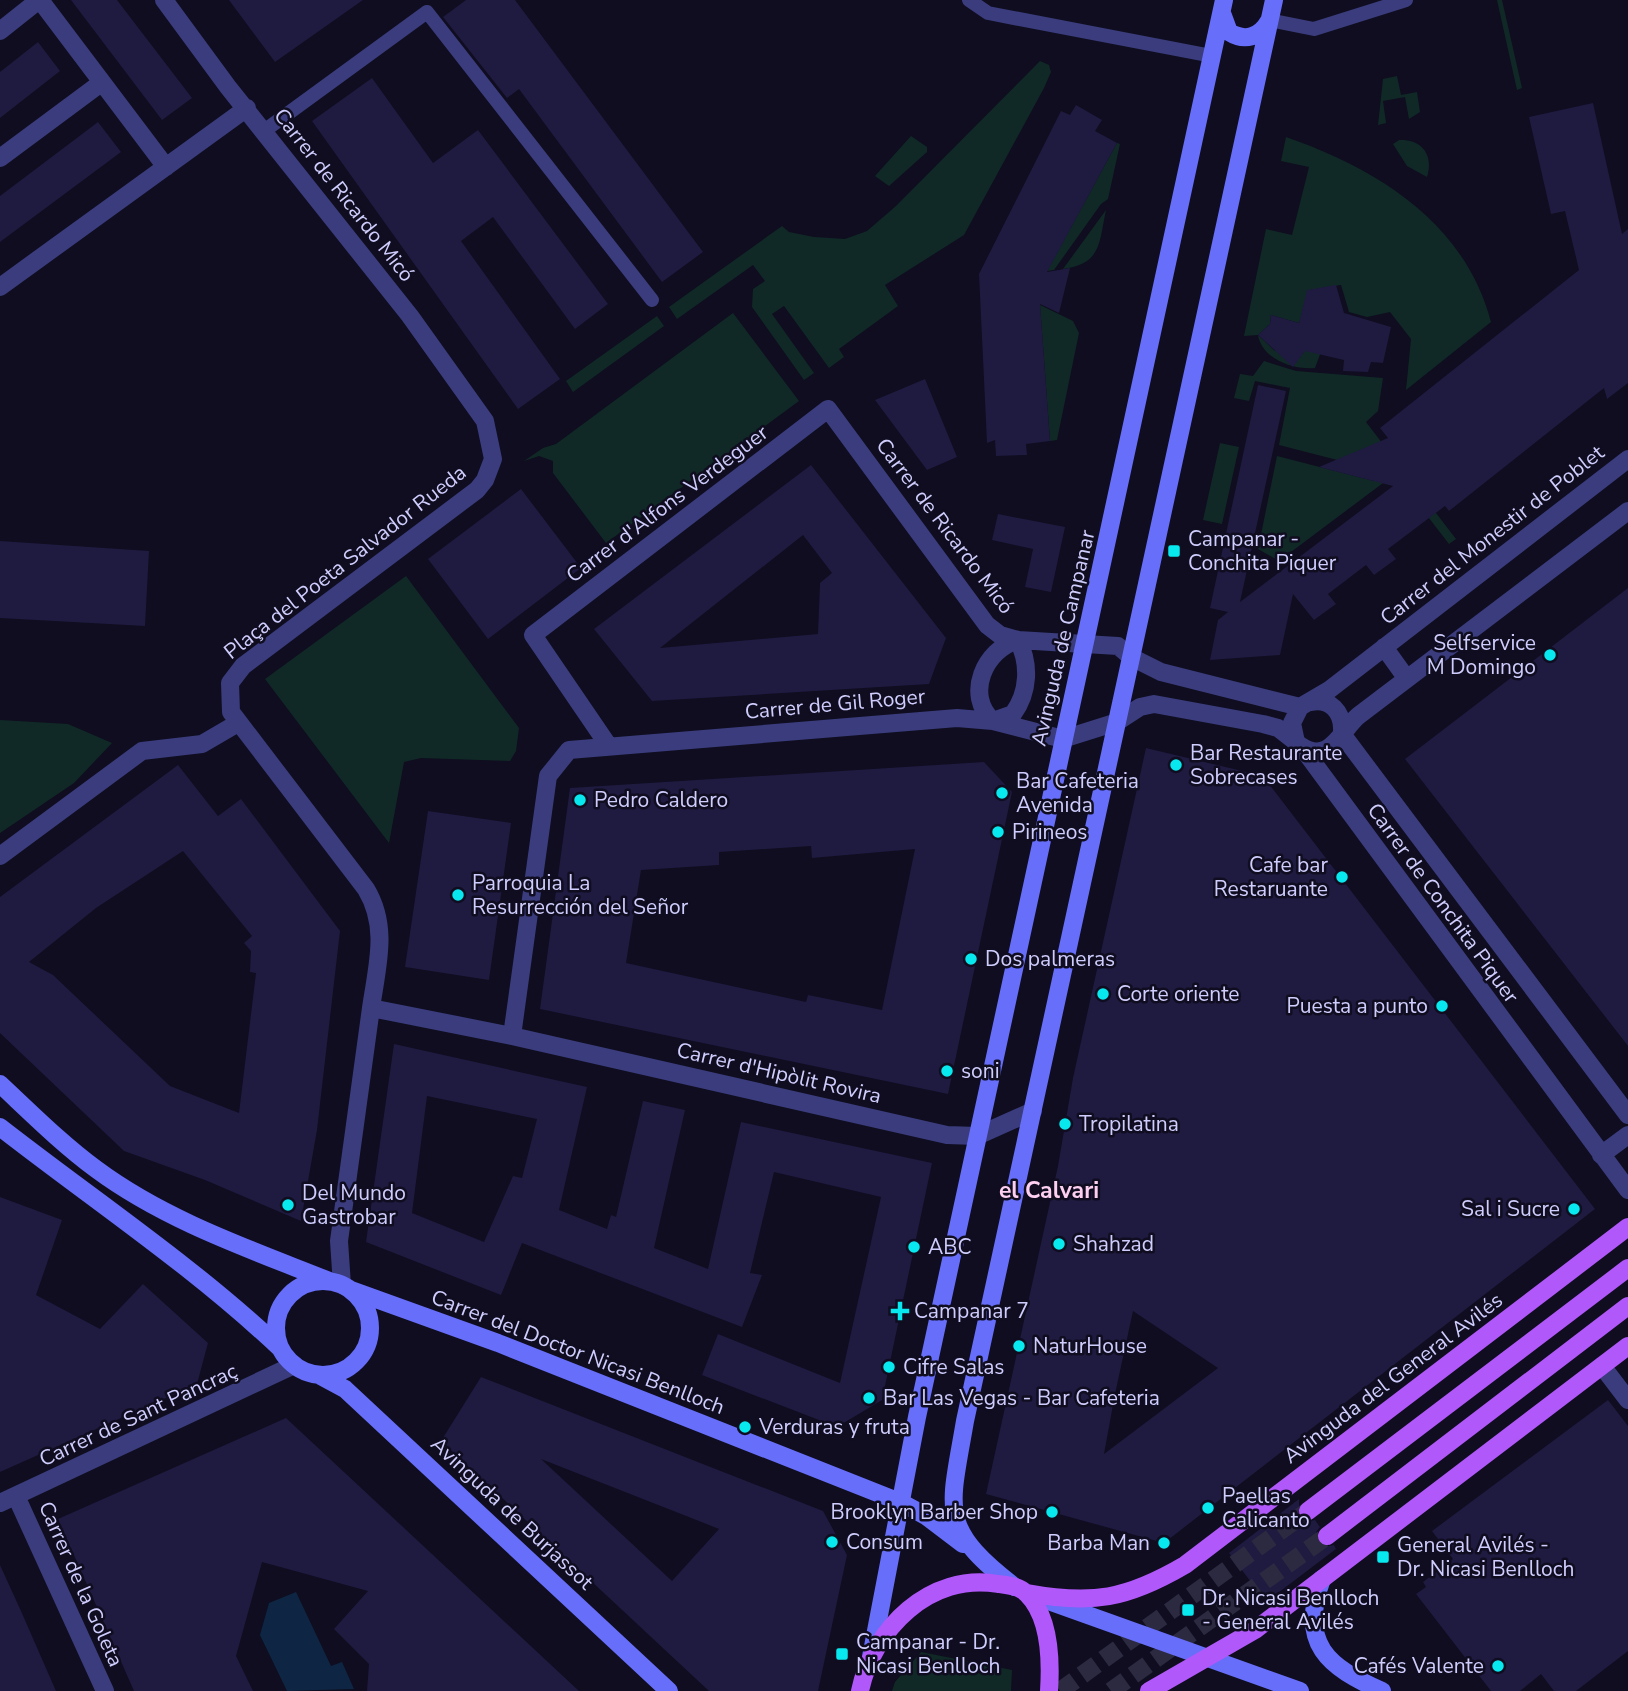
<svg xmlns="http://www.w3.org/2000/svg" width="1628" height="1691" viewBox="0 0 1628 1691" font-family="'Nunito Sans',sans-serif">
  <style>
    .green { fill: #102926 }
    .water { fill: #0e2643 }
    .building { fill: #1f1a40; fill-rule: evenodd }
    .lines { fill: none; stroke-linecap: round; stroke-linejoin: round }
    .primary-tunnel { stroke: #2c2a40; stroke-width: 18; stroke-dasharray: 18 9; stroke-linecap: butt }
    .lane { stroke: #3a3c7d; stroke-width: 14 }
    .street { stroke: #3a3c7d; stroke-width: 18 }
    .secondary { stroke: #676efa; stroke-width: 18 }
    .primary { stroke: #b158fa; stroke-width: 18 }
    .poi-dot { fill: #08e8ef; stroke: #0f0d1f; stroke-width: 2.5 }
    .labels { text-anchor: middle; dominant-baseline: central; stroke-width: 5; stroke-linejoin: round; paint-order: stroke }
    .street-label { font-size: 21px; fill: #cfcdfd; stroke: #0f0d1f }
    .poi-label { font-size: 21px; fill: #cfcdfd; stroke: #0f0d1f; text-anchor: start }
    .neighbourhood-label { font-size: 23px; font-weight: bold; fill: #fdcff0; stroke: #0f0d1f }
  </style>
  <rect width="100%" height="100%" fill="#0f0d1f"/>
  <!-- green -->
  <path class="green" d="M1497,0H1502L1522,88L1517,90Z
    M1040,61L1049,65L1051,72L1044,88L964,235L885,285L898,306L839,349L844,357L829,368L784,306L772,314L814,373L804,380L752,307L753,289L765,281L753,265L677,319L669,307L782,226L789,232L814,237L845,239L867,231L896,206Z
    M1397,76L1401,95L1417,92L1420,112L1409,119L1405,97L1383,101L1386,123L1378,125L1383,79Z
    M911,136L927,147V152L889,186L875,176Z
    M1286,137C1378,169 1465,223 1491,322L1406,390L1411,339L1390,312L1367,317L1349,312L1341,285L1310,290L1299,323L1271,315L1270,324L1258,335L1275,351L1283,341L1322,349L1315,368C1293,370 1262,359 1258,335L1244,336L1266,229L1292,235L1309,167L1281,161Z
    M1399,140C1422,139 1434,155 1427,177L1407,166L1393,144Z
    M1117,143L1120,144L1108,199L1101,204L1054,270L1047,271Z
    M1106,210C1099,242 1102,264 1063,269Z
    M1040,305L1073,321L1079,333L1057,440L1050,441Z
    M733,313L799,401L606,543L553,473V461L539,456L524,461L543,448L556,444Z
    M657,316L664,326L573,392L566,381Z
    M1264,361L1296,371L1383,378L1378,411L1366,422L1456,539L1449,544L1395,474L1279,561L1258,549L1277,456L1374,481L1345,462L1279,445L1290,388L1255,381L1249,401L1234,398L1240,374L1253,376Z
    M1220,443L1239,447L1222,524L1203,520Z
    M406,576L519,728L516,751L510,761L421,758L404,762L389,843L265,679Z
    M0,720L68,724L112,743L74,783L0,833Z
    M921,1652L1012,1670L1011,1691H892L895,1682Z"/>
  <!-- water -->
  <path class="water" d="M296,1592L331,1666L342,1662L354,1689L287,1691L260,1635L269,1603Z"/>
  <!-- building -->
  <path class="building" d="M71,0H117L192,98L162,120Z
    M229,0H363L275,62Z
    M466,0H515L703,252L662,282L519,89L507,98L443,17Z
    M38,42L60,71L0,118V72Z
    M372,78L433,163L478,130L608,304L575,329L493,217L461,241L560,379L518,409L312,121Z
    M1593,103L1622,234L1628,229V383L1607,399L1604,388L1449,511L1445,506L1388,549L1396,559L1374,575L1366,565L1328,594L1336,604L1314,620L1293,594L1280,655L1210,660L1218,620L1228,612L1210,608L1258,385L1286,391L1240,602L1393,486L1319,467L1388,438L1380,428L1579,270L1565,211L1551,214L1529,117Z
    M1076,105L1102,120L1095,131L1117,143L1047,272L1070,268L1059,313L1040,304L1050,441L1026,444L1027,455L996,456L995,440L987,443L979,274L1061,111L1070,115Z
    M98,122L121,152L0,242V196Z
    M1336,285L1344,313L1391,327L1383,363L1371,362L1368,372L1343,371L1344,360L1305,351L1293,367L1258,335L1270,324L1271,315L1299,323L1307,290Z
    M925,379L957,457L927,470L875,400Z
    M811,465L946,638L929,684L652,701L594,629ZM803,535L832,573L820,583L818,634L660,648Z
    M521,489L581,568L488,639L428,559Z
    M998,514L1065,527L1051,592L1025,587L1033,549L992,540Z
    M0,541L149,551L145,626L0,618Z
    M1628,588V1046L1405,759Z
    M1146,748L1263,776L1595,1209L1164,1543L986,1494L1058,1166L1073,1078ZM1133,1311L1218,1368L1104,1454L1115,1394Z
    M984,762L1012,792L948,1094L540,1009L570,788ZM811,846L812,858L915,849L882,1010L808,995L806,1002L626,963L641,870L719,865V852Z
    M178,765L218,816L241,799L340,931L317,1130L301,1221L205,1180L124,1151L0,1033V897ZM183,851L252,936L244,943L251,951L250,972L256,973L239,1113L170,1086L53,975L29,962L96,908Z
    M428,811L511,823L489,980L405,967Z
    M394,1044L587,1087L559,1210L607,1229L611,1215L616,1217L643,1101L685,1110L654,1248L708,1269L741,1122L932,1163L882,1400L837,1427L702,1375L718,1334L840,1383L881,1197L774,1172L750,1273L762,1275L742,1327L522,1243L501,1295L366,1242ZM427,1096L537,1119L522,1178L513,1176L484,1242L412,1213Z
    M0,1197L62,1220L36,1295L100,1329L143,1284L208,1343L197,1384L0,1472Z
    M481,1377L823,1511L847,1555L818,1691H709L441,1441ZM541,1459L699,1521L719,1529L672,1581Z
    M1608,1400L1628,1426V1651L1576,1691H1554L1541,1674L1520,1691H1491L1416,1594L1426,1587L1423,1582L1453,1559L1432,1531Z
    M286,1418L579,1691H367L369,1664L334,1629L368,1591L262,1562L236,1656L253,1691H134L58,1519Z
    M1299,1499V1517L1304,1522L1315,1520L1320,1527L1316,1532L1318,1542L1323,1547L1334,1545L1336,1549L1266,1602L1229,1553Z
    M0,1565L21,1611L56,1691H0Z"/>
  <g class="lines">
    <!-- primary-tunnel -->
    <path class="primary-tunnel" d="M1060,1691L1308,1511
      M1111,1691L1327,1536"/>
    <!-- lane -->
    <path class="lane" d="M969,0L988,13L1212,56
      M1269,20L1314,29L1406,0
      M264,131L427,12L652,300"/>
    <!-- street -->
    <path class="street" d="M40,0L166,167
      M164,0L228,87L410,316L485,421L493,459L485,480L477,490L243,666L230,683L231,712L366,889C389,927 377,966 371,1008L512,1036L548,776L569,750L957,718L993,721L1063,739L1117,722L1140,707L1154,704L1263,724L1278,728L1301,746L1628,1190
      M0,31L39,0
      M0,158L101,83
      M0,287L247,108
      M1018,640C1030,664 1029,692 1013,714L993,721C964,695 985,649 1018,640Z
      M1384,647L1407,679
      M1311,702C1330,698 1343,712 1342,731
      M1342,734L1628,1115
      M1296,742L1292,723L1300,707L1329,690L1628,459
      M608,745L533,635L828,409L987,625L1000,635L1018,640L1118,646L1131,657L1161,672L1300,707
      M1301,746C1329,765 1341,731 1358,716L1628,511
      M0,856L142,751L202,744L238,723
      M512,1036L947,1135L977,1136L1033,1111
      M1601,1155L1628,1135
      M342,1285L339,1241L371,1008
      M1602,1366L1628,1400
      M16,1496L105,1691
      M0,1503L294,1365"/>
    <!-- secondary -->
    <path class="secondary" d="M1222,13L1229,32C1245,42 1260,37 1269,21
      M0,1084C31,1113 62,1144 96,1169C166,1221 252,1250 332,1282
      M0,1127C95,1201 193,1266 280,1348
      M276 1328a47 47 0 1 1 94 0a47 47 0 1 1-94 0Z
      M351,1290L498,1343L900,1502L926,1516L963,1544
      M319,1375L345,1389L669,1691
      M1322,1579C1298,1644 1328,1667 1382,1691
      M1015,1587C937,1527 950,1510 965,1421L1274,0
      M1043,1599L1300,1691
      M871,1657L917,1417L1224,0"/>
    <!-- primary -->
    <path class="primary" d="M1308,1511L1628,1268
      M1327,1536L1628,1306
      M1027,1593C1092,1605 1127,1599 1185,1565L1628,1227
      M860,1691C873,1629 930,1572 998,1584C1007,1585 1020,1586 1027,1594C1050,1617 1051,1661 1049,1691
      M1149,1691L1255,1630L1628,1346"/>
  </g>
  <!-- markers -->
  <g class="poi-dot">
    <rect x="1167" y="544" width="14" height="14" rx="3.5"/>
    <circle cx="1550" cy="655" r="7"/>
    <circle cx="1176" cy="765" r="7"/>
    <circle cx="1002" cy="793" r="7"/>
    <circle cx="580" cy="800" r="7"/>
    <circle cx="998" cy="832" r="7"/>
    <circle cx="1342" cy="877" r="7"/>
    <circle cx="458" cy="895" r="7"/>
    <circle cx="971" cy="959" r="7"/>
    <circle cx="1103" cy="994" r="7"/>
    <circle cx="1442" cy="1006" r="7"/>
    <circle cx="947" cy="1071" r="7"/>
    <circle cx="1065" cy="1124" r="7"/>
    <circle cx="288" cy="1205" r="7"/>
    <circle cx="1574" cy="1209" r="7"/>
    <circle cx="1059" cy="1244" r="7"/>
    <circle cx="914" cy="1247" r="7"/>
    <path d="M896.5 1300.5h7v7h7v7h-7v7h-7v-7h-7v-7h7z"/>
    <circle cx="1019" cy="1346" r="7"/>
    <circle cx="889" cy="1367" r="7"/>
    <circle cx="869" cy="1398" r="7"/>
    <circle cx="745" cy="1427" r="7"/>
    <circle cx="1208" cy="1508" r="7"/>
    <circle cx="1052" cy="1512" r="7"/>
    <circle cx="832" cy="1542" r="7"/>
    <circle cx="1164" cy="1543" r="7"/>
    <rect x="1376" y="1550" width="14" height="14" rx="3.5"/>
    <rect x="1181" y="1603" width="14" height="14" rx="3.5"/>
    <rect x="835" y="1647" width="14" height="14" rx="3.5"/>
    <circle cx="1498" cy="1666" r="7"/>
  </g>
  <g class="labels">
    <!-- street labels -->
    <g class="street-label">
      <text transform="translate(344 195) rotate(52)">Carrer de Ricardo Micó</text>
      <text transform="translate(667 504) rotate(-37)">Carrer d'Alfons Verdeguer</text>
      <text transform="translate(945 526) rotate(53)">Carrer de Ricardo Micó</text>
      <text transform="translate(1492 535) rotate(-38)">Carrer del Monestir de Poblet</text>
      <text transform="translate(345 562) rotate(-38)">Plaça del Poeta Salvador Rueda</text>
      <text transform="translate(1063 638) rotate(-77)">Avinguda de Campanar</text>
      <text transform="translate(835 704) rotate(-5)">Carrer de Gil Roger</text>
      <text transform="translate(1443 903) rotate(54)">Carrer de Conchita Piquer</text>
      <text transform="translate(779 1073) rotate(13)">Carrer d'Hipòlit Rovira</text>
      <text transform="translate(578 1352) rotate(21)">Carrer del Doctor Nicasi Benlloch</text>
      <text transform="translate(1393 1378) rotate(-37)">Avinguda del General Avilés</text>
      <text transform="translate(138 1415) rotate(-25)">Carrer de Sant Pancraç</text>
      <text transform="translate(512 1513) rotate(43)">Avinguda de Burjassot</text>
      <text transform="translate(81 1584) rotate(66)">Carrer de la Goleta</text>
    </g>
    <!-- poi labels -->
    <g class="poi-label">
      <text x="1188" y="539">Campanar -<tspan x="1188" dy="24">Conchita Piquer</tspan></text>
      <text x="1536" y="643" text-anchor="end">Selfservice<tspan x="1536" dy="24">M Domingo</tspan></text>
      <text x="1190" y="753">Bar Restaurante<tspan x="1190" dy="24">Sobrecases</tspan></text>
      <text x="1016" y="781">Bar Cafeteria<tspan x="1016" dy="24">Avenida</tspan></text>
      <text x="594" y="800">Pedro Caldero</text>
      <text x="1012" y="832">Pirineos</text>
      <text x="1328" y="865" text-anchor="end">Cafe bar<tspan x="1328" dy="24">Restaruante</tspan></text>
      <text x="472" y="883">Parroquia La<tspan x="472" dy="24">Resurrección del Señor</tspan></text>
      <text x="985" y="959">Dos palmeras</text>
      <text x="1117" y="994">Corte oriente</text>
      <text x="1428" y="1006" text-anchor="end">Puesta a punto</text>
      <text x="961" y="1071">soni</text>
      <text x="1079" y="1124">Tropilatina</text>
      <text x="302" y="1193">Del Mundo<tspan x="302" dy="24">Gastrobar</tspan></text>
      <text x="1560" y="1209" text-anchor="end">Sal i Sucre</text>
      <text x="1073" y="1244">Shahzad</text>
      <text x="928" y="1247">ABC</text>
      <text x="914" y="1311">Campanar 7</text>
      <text x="1033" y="1346">NaturHouse</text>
      <text x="903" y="1367">Cifre Salas</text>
      <text x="883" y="1398">Bar Las Vegas - Bar Cafeteria</text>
      <text x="759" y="1427">Verduras y fruta</text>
      <text x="1222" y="1496">Paellas<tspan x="1222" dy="24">Calicanto</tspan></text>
      <text x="1038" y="1512" text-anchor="end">Brooklyn Barber Shop</text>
      <text x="846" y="1542">Consum</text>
      <text x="1150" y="1543" text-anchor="end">Barba Man</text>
      <text x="1397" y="1545">General Avilés -<tspan x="1397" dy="24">Dr. Nicasi Benlloch</tspan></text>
      <text x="1202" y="1598">Dr. Nicasi Benlloch<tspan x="1202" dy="24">- General Avilés</tspan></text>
      <text x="856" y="1642">Campanar - Dr.<tspan x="856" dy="24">Nicasi Benlloch</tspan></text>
      <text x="1484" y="1666" text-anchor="end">Cafés Valente</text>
    </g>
    <!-- neighbourhood labels -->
    <g class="neighbourhood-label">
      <text x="1049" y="1190">el Calvari</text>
    </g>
  </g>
</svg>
